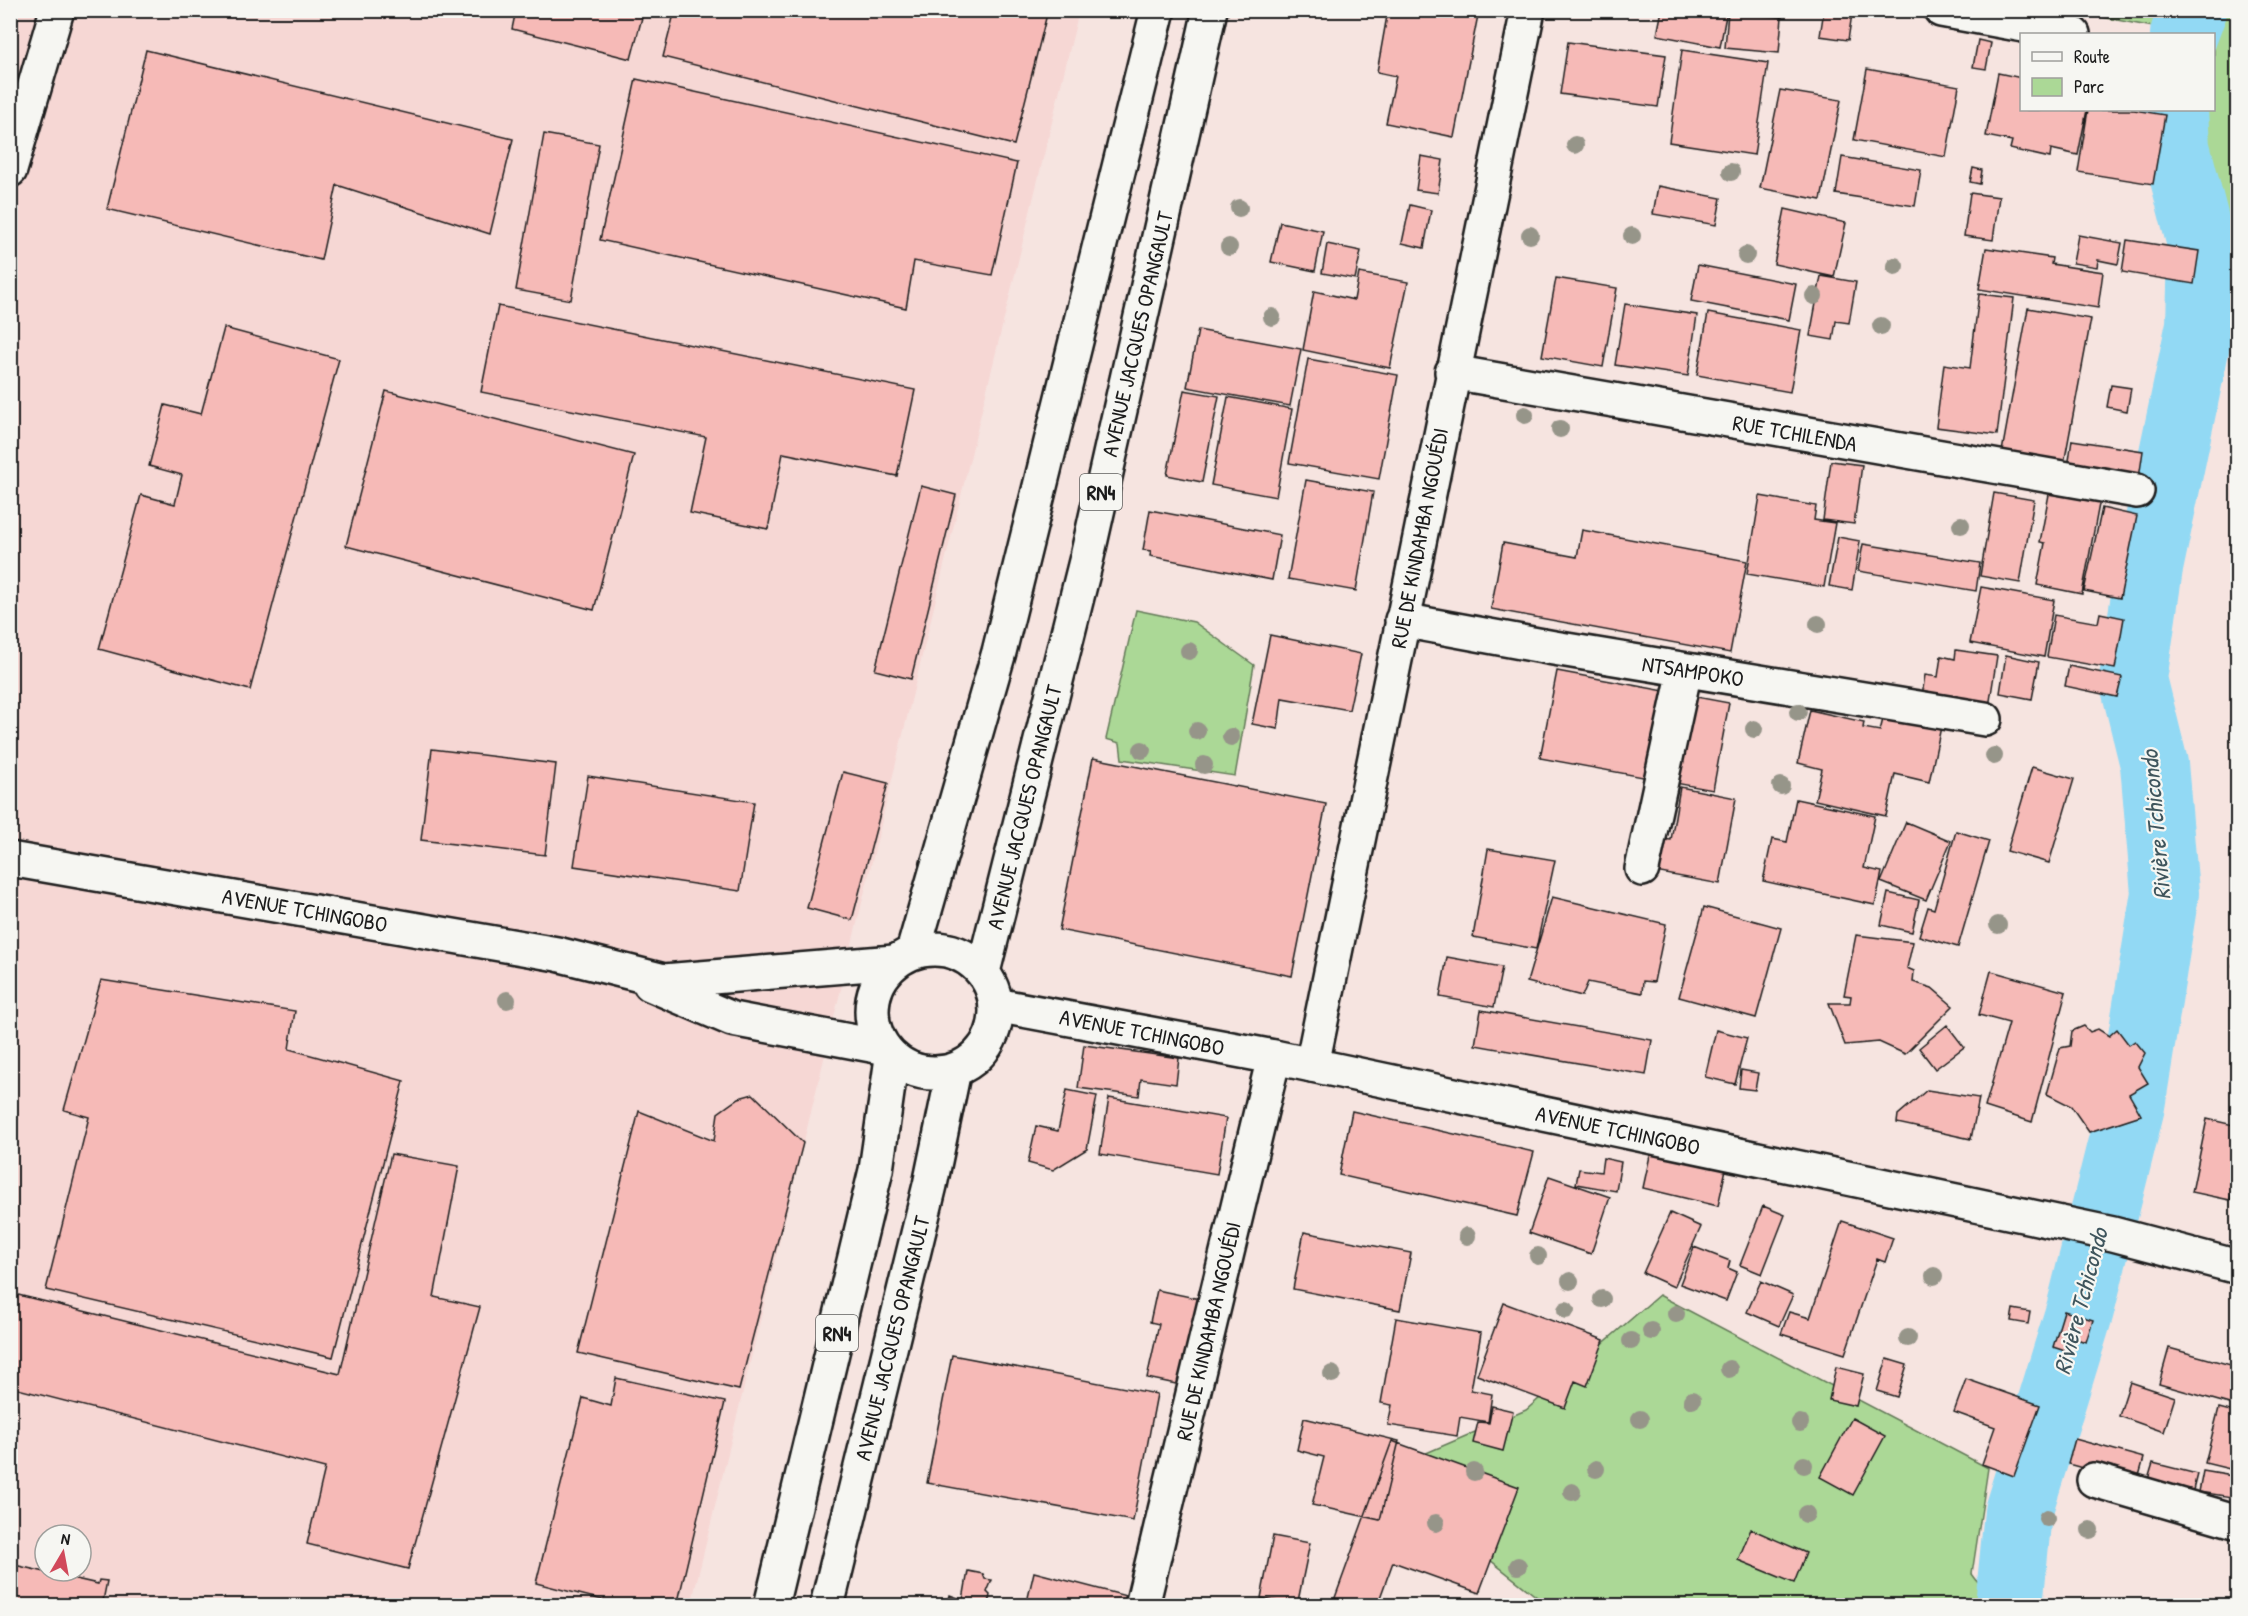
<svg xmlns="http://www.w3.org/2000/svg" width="2248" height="1616" viewBox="0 0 2248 1616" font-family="'Patrick Hand',sans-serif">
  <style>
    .built { fill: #f6d7d4; fill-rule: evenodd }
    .green { fill: #abd896; stroke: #647a59; stroke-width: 1.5 }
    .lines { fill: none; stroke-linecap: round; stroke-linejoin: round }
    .river { stroke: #92d9f4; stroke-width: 68 }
    .building { fill: #f6bab7; stroke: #1c1c1c; stroke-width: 1.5 }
    .street-casing { stroke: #1c1c1c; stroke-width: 38 }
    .secondary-casing { stroke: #1c1c1c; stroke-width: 38 }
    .highway-casing { stroke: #1c1c1c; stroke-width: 38 }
    .street { stroke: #f6f6f2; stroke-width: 33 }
    .secondary { stroke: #f6f6f2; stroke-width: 33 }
    .highway { stroke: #f6f6f2; stroke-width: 33 }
    .tree { fill: #969589 }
    .labels { text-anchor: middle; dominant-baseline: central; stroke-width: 4.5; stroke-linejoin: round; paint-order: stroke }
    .shield { fill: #f6f6f2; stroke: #5d5d5c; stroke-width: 1.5 }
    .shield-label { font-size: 21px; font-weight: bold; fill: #1c1c1c }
    .street-label { font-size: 22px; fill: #1c1c1c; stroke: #f6f6f2 }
    .water-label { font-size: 24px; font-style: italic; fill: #3f555d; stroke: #f6f6f2 }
  </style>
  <rect width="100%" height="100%" fill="#f6e4e0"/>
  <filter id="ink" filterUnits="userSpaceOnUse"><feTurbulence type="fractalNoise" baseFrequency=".0167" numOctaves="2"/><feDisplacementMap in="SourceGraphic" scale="12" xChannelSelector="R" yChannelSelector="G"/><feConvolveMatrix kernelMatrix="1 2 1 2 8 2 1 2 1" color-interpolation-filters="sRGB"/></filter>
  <g filter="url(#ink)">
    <!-- built -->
    <path class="built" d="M11,11H1079L691,1605L11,1606ZM45,1535H81V1571H45Z"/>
    <!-- green -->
    <path class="green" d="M2071,11H2189L2193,34H2160L2158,28Z
      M2224,11H2237V282L2144,136L2161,110H2214V34H2209Z
      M1136,610L1194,622L1254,665L1235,776L1122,759L1120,743L1106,739Z
      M1659,1295L1988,1468L1972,1574L1995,1605H1547L1380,1473L1526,1410Z"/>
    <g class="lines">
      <!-- river -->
      <path class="river" d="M2184,34L2193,10
        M2009,1606L2018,1512L2080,1310L2131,1106L2165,893L2154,764L2133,679L2149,568L2200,325L2202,248L2176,147L2174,110"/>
    </g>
    <!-- building -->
    <path class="building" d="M516,10H644L631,59L512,29Z
      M675,10H1048L1014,145L663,57Z
      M1388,10H1479L1454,137L1386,123L1396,76L1377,72Z
      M1662,10H1727L1720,47L1657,35Z
      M1824,10L1852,14L1848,40L1820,36Z
      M1728,12L1782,17L1779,53L1725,48Z
      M1978,40L1991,43L1986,69L1973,67Z
      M1568,42L1666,55L1658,107L1560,94Z
      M146,50L513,139L490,234L337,185L321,260L107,209Z
      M1682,50L1768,63L1754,155L1669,142Z
      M1867,69L1959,86L1946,157L1854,140Z
      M1998,73L2022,78V110H2087L2078,155L2051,149L2050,158L2010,149L2012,141L1986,136Z
      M636,79L1017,163L992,275L914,261L906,308L600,240Z
      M1780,90L1841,100L1821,200L1760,188Z
      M2088,110H2134L2165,115L2153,184L2078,172Z
      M544,134L599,144L571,300L516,290Z
      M1421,156L1443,160L1438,193L1416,190Z
      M1842,157L1921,170L1915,206L1836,194Z
      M1973,168L1982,170L1980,184L1970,182Z
      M1658,186L1721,198L1716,225L1653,214Z
      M1970,193L1999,197L1993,240L1964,236Z
      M1410,205L1431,210L1424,248L1402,243Z
      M1785,209L1846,223L1834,277L1774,264Z
      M1280,222L1323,231L1315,271L1271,262Z
      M2078,235L2122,243L2118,264L2098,260L2097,267L2073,263Z
      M2127,240L2199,251L2194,284L2122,272Z
      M1327,244L1361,251L1355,279L1322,273Z
      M1986,248L2052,258L2051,264L2103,272L2098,308L1979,289Z
      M1698,265L1796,284L1789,320L1691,301Z
      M1359,273L1408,282L1390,368L1303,350L1314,291L1354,300Z
      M1821,276L1856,282L1849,323L1836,321L1833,340L1810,336Z
      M1556,278L1617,288L1603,367L1542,356Z
      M1979,294L2014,298L1997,435L1936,427L1944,364L1970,368Z
      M1625,304L1697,315L1688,376L1615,365Z
      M498,306L915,390L897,476L783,453L768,529L690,513L706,437L481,392Z
      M2028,308L2091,319L2063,469L2001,457Z
      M1708,313L1801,330L1790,392L1697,375Z
      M224,328L339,359L250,690L99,649L141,495L175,504L182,475L149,466L165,405L201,414Z
      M1198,330L1301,349L1290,406L1187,387Z
      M1308,359L1398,375L1379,479L1289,463Z
      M2111,385L2131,388L2127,411L2107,407Z
      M1184,390L1219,396L1202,482L1167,475Z
      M386,391L634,455L594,610L346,546Z
      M1228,397L1292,409L1276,497L1211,485Z
      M2072,440L2143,451L2139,478L2068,467Z
      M1831,461L1862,465L1854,524L1823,520Z
      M1306,480L1373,492L1356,591L1288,579Z
      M921,486L956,495L911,679L875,670Z
      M2050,489L2100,499L2082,594L2037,585L2045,543L2040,542Z
      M1994,493L2034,500L2020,583L1980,576Z
      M1760,496L1816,506L1814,520L1835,523L1824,587L1747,574Z
      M2102,508L2137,516L2120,598L2084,591Z
      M1150,510L1280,535L1272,580L1150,556L1151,551L1143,550Z
      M1582,530L1747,561L1730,653L1491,609L1503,543L1577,557Z
      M1838,537L1860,541L1852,590L1829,586Z
      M1863,544L1980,563L1976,591L1858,571Z
      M1981,587L2054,600L2044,657L1970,643Z
      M2100,613L2124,618L2115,669L2047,657L2054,615L2098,623Z
      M1270,635L1361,654L1349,710L1282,698L1278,729L1252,724Z
      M1956,650L1997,656L1989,707L1922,696L1925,675L1938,677L1941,656L1955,659Z
      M2006,655L2039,662L2032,699L2000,693Z
      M2069,666L2122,677L2117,697L2065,686Z
      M1557,671L1729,703L1713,790L1540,758Z
      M1810,710L1864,722L1863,728L1880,731L1884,715L1941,727L1929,782L1895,774L1886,816L1815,800L1822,769L1798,763Z
      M432,749L556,764L545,855L421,840Z
      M1093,758L1326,804L1292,976L1059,930Z
      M2032,767L2074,779L2049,863L2007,851Z
      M843,772L888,783L852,920L807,908Z
      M588,776L754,802L740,891L574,866Z
      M1680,787L1736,798L1720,884L1655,872L1661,839L1671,840Z
      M1796,799L1875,816L1864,868L1882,872L1875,905L1763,881L1772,839L1787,842Z
      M1906,822L1951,841L1926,900L1881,882Z
      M1956,831L1989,841L1958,947L1919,936L1928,907L1934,909Z
      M1488,849L1555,860L1536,949L1473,937Z
      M1888,893L1919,900L1912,932L1881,925Z
      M1552,897L1666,924L1654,982L1643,981L1642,993L1588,982L1582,996L1527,982Z
      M1704,907L1781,928L1756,1018L1679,997Z
      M1856,935L1913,942L1907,968L1914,971L1913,982L1932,988L1953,1006L1905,1054L1879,1042L1845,1045L1829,1003H1850L1851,996L1844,995Z
      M2238,945V967L2233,966Z
      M1447,957L1502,967L1494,1007L1440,997Z
      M1991,971L2066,992L2032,1122L1985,1107L2009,1023L1979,1015Z
      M101,980L295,1011L289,1049L404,1081L333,1357L46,1290L89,1117L64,1110Z
      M1481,1010L1652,1040L1646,1075L1475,1045Z
      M1947,1025L1964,1047L1935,1069L1919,1048Z
      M2084,1026L2090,1032L2098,1029L2109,1036L2117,1029L2129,1045L2135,1041L2145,1053L2138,1067L2148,1083L2129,1094L2141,1115L2089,1132L2071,1106L2047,1094L2060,1048L2070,1046L2072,1031Z
      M1716,1030L1747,1038L1735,1084L1705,1077Z
      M1084,1045L1179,1058L1176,1084L1141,1079L1139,1096L1078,1088Z
      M1741,1070L1758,1073L1755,1090L1739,1088Z
      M1067,1090L1097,1096L1087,1149L1053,1170L1028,1163L1036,1126L1058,1131Z
      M1927,1090L1979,1098L1971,1139L1897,1123L1898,1115Z
      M753,1094L803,1143L739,1390L578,1353L639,1111L714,1141L718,1113L739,1098Z
      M1109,1098L1226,1118L1217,1174L1100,1154Z
      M1352,1111L1534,1152L1517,1216L1339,1175Z
      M2207,1119L2238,1126V1165L2230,1200L2192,1192Z
      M1651,1151L1726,1169L1718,1206L1643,1188Z
      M391,1154L459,1166L434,1297L480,1307L408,1569L307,1544L325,1468L10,1387V1293L340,1374Z
      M1603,1158L1621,1162L1616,1191L1576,1184L1579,1169L1601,1172Z
      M1549,1176L1610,1197L1591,1254L1529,1233Z
      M1763,1206L1785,1215L1762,1274L1740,1265Z
      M1670,1213L1701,1227L1674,1287L1643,1273Z
      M1842,1221L1893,1238L1885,1262L1877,1259L1845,1354L1781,1334L1789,1312L1810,1318Z
      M1304,1232L1411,1253L1400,1310L1293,1289Z
      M1694,1247L1730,1261L1728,1268L1737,1272L1726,1301L1680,1284Z
      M1761,1281L1793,1295L1779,1326L1747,1312Z
      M1157,1290L1205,1300L1186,1386L1147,1378L1159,1324L1150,1322Z
      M1504,1303L1604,1340L1587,1386L1575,1381L1565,1408L1477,1375Z
      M2013,1309L2030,1312L2028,1324L2011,1321Z
      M2064,1311L2093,1320L2086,1342L2073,1338L2068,1352L2053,1347Z
      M1396,1318L1481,1333L1471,1390L1492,1394L1488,1422L1460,1417L1457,1436L1388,1425L1392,1405L1381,1403Z
      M2169,1348L2238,1367V1390L2233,1405L2159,1384Z
      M952,1355L1157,1394L1133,1521L927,1483Z
      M1887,1359L1907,1365L1897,1397L1877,1391Z
      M1836,1367L1864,1374L1856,1406L1829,1400Z
      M616,1378L725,1402L677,1606H626L536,1583L583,1398L611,1406Z
      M1966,1379L2040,1405L2014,1476L1982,1464L1995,1427L1954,1412Z
      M2130,1382L2175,1397L2164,1432L2119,1416Z
      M1492,1406L1513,1411L1503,1451L1473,1443L1478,1422L1489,1423Z
      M2219,1408L2238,1413V1471L2205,1463Z
      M1304,1418L1399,1441L1380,1520L1312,1505L1324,1457L1297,1450Z
      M1852,1418L1885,1436L1853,1495L1820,1477Z
      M2075,1439L2144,1458L2137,1483L2068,1464Z
      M1392,1441L1519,1487L1479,1593L1393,1562L1377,1606H1332Z
      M2153,1463L2197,1474L2191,1498L2146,1486Z
      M2203,1471L2238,1477V1498L2199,1492Z
      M1751,1529L1806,1553L1794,1583L1738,1560Z
      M1273,1536L1310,1543L1297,1606L1261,1598Z
      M10,1564L98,1584L99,1580L107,1581L102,1606H10Z
      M968,1571L983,1574L985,1579L992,1580L987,1592L990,1595L988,1606H947L950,1595L963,1600Z
      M1034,1572L1126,1596L1124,1606H1026Z"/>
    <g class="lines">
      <!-- street casing -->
      <g class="street-casing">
        <path id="street" d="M1941,10L2073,34
          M10,170L57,10
          M1452,372L2137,491
          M1402,620L1554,648L1985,719
          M1642,869L1685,670
          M1312,1065L1528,10
          M2094,1480L2238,1522
          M1142,1606L1274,1057"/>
      </g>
      <!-- secondary casing -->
      <g class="secondary-casing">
        <path id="secondary" d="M10,859L557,954L664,981L894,962
          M650,984L732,1019L882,1047
          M996,1005L1274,1057L2113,1234L2238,1267"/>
      </g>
      <!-- highway casing -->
      <g class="highway-casing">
        <path id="highway" d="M872 1011a62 62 0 1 1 124 0a62 62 0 1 1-124 0Z
          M913,952L999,652L1158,10
          M983,972L1087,557L1210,10
          M771,1606L876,1170L892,1058
          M827,1606L930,1185L954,1070"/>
      </g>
      <!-- street -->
      <use href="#street" class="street"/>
      <!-- secondary -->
      <use href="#secondary" class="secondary"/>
      <!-- highway -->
      <use href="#highway" class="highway"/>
    </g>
    <!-- trees -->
    <g class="tree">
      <circle cx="1575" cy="145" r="9"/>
      <circle cx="1731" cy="172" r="9"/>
      <circle cx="1239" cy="208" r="9"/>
      <circle cx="1530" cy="235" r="9"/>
      <circle cx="1632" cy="236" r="9"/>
      <circle cx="1229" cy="247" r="9"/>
      <circle cx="1746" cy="255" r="9"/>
      <circle cx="1895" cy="266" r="9"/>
      <circle cx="1814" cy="296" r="9"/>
      <circle cx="1272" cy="317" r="9"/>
      <circle cx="1881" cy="326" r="9"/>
      <circle cx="1525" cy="415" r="9"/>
      <circle cx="1560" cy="429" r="9"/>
      <circle cx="1961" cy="525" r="9"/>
      <circle cx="1818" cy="624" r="9"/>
      <circle cx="1189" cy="651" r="9"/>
      <circle cx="1798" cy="712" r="9"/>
      <circle cx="1754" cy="729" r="9"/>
      <circle cx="1197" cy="731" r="9"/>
      <circle cx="1231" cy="737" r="9"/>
      <circle cx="1142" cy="750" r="9"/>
      <circle cx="1994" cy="756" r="9"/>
      <circle cx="1204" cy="765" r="9"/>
      <circle cx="1781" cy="786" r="9"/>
      <circle cx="1998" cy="925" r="9"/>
      <circle cx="507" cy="1000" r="9"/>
      <circle cx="1467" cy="1236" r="9"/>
      <circle cx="1538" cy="1256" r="9"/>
      <circle cx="1934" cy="1276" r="9"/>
      <circle cx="1570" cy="1281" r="9"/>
      <circle cx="1602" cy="1299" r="9"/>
      <circle cx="1566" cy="1310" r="9"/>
      <circle cx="1676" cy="1314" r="9"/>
      <circle cx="1651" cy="1331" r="9"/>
      <circle cx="1908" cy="1338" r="9"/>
      <circle cx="1631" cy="1341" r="9"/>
      <circle cx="1729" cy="1369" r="9"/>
      <circle cx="1332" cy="1374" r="9"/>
      <circle cx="1692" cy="1400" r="9"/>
      <circle cx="1640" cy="1419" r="9"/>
      <circle cx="1800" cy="1423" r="9"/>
      <circle cx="1804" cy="1465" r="9"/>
      <circle cx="1596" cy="1469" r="9"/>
      <circle cx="1474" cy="1472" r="9"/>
      <circle cx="1572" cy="1492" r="9"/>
      <circle cx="1806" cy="1514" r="9"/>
      <circle cx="2047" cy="1518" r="9"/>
      <circle cx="1436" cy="1523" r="9"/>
      <circle cx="2090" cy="1530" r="9"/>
      <circle cx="1518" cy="1566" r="9"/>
    </g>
  </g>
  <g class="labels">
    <!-- shield labels -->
    <g class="shield">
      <rect x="1080" y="474" width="42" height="36" rx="4.5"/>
      <rect x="816" y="1315" width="42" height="36" rx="4.5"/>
    </g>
    <g class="shield-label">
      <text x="1101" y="492">RN4</text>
      <text x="837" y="1333">RN4</text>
    </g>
    <!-- street labels -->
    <g class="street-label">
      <text transform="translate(1137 334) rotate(-77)">AVENUE JACQUES OPANGAULT</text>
      <text transform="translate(1795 433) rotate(10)">RUE TCHILENDA</text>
      <text transform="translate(1419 538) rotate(-79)">RUE DE KINDAMBA NGOUÉDI</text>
      <text transform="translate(1693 671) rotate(9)">NTSAMPOKO</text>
      <text transform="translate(1024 807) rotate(-76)">AVENUE JACQUES OPANGAULT</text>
      <text transform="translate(305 910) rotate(10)">AVENUE TCHINGOBO</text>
      <text transform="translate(1142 1032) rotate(11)">AVENUE TCHINGOBO</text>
      <text transform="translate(1618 1130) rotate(12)">AVENUE TCHINGOBO</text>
      <text transform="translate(1208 1331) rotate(-77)">RUE DE KINDAMBA NGOUÉDI</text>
      <text transform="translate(892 1338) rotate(-76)">AVENUE JACQUES OPANGAULT</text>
    </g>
    <!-- water labels -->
    <g class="water-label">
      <text transform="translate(2155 825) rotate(-95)">Rivière Tchicondo</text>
      <text transform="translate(2080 1301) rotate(-75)">Rivière Tchicondo</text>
    </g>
  </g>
  <!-- margin -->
  <rect width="2248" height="1616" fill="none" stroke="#f6f6f2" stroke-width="36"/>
  <rect x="18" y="18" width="2212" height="1580" fill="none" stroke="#1c1c1c" stroke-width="2" filter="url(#ink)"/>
  <!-- legend -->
  <rect x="2020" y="33" width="195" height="78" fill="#f6f6f2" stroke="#9f9f9c" stroke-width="1.5"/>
  <rect x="2032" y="52" width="30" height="9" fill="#f6f6f2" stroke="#9f9f9c" stroke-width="1.5"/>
  <text x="2074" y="63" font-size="18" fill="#1c1c1c">Route</text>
  <rect x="2032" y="78" width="30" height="18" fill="#abd896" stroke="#9f9f9c" stroke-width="1.5"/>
  <text x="2074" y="93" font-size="18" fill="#1c1c1c">Parc</text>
  <!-- north arrow -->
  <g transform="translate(63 1553) rotate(10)"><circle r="28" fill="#f6f6f2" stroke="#9f9f9c" stroke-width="1.5"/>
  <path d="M0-4.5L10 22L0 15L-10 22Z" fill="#d1495b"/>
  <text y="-9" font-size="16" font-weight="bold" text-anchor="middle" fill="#1c1c1c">N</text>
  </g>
</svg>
